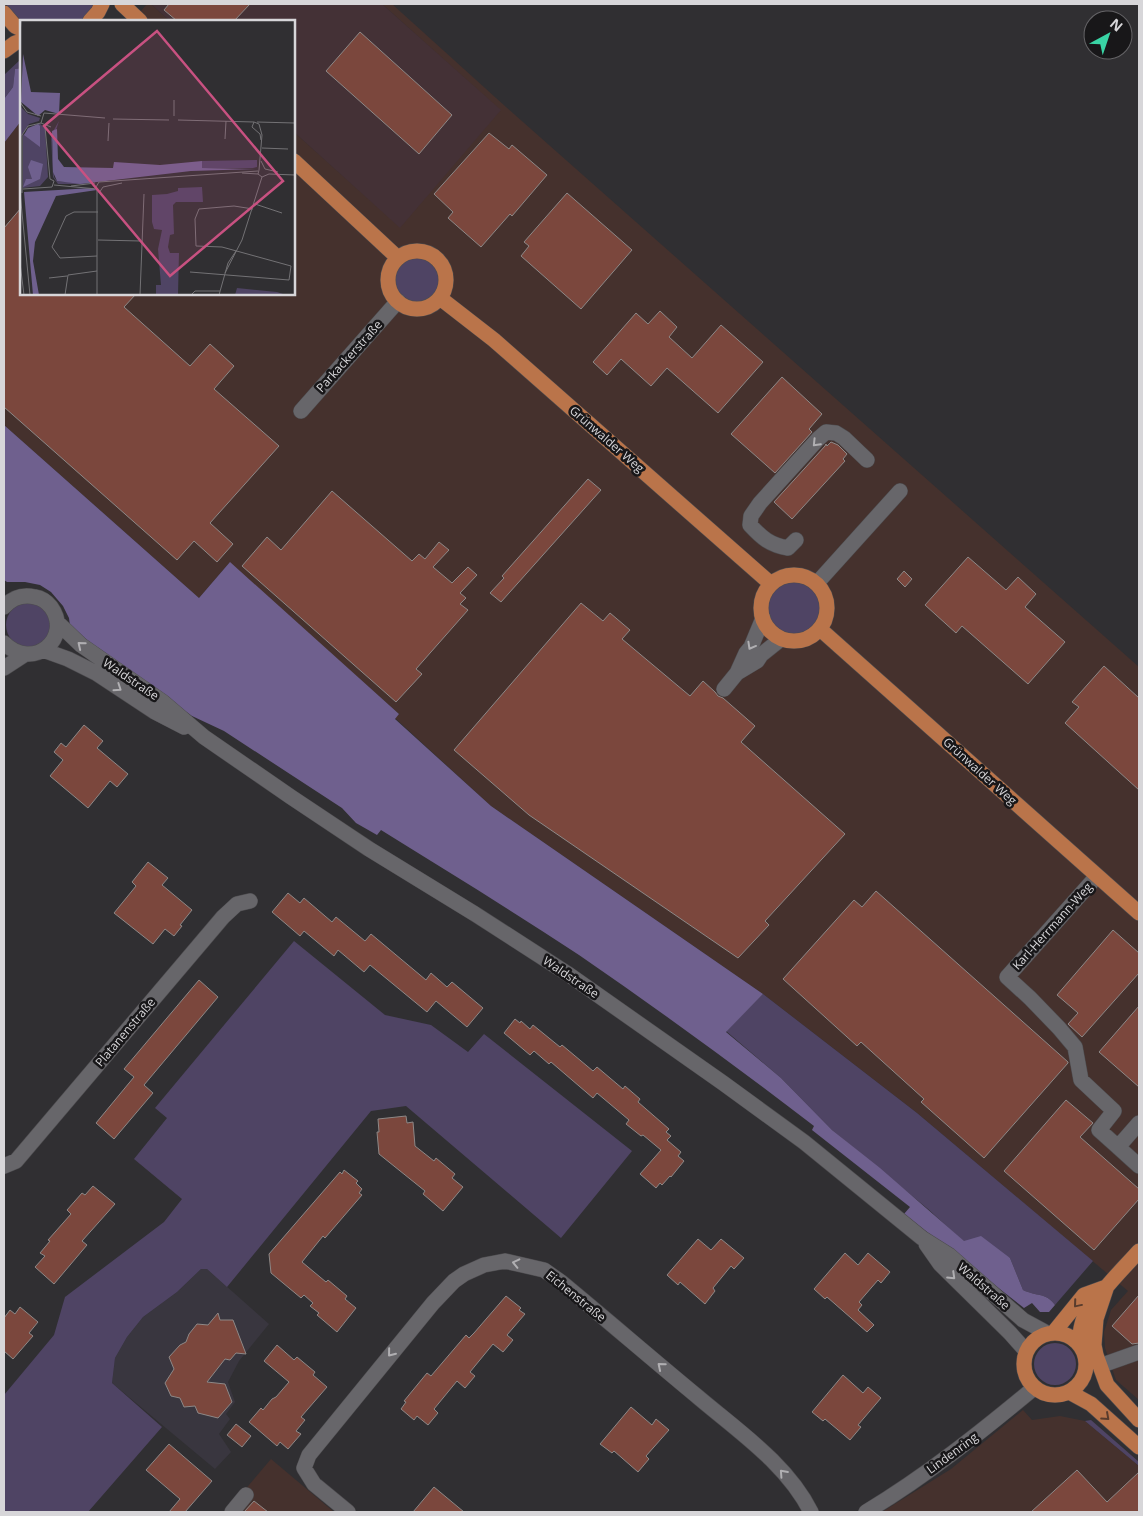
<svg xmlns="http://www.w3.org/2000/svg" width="1143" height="1516" viewBox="0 0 1143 1516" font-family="'Open Sans',sans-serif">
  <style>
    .commercial { fill: #45312d }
    .industrial { fill: #443136 }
    .built { fill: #39363f }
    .green { fill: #4f4464 }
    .forest { fill: #6f608e }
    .building { fill: #7b473d; stroke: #8d8887 }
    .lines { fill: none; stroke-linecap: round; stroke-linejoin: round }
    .minor-casing { stroke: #4d4c4f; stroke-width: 16 }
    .major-casing { stroke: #4d4c4f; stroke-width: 16 }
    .minor { stroke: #67666a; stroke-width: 15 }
    .major { stroke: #ba744a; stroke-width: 15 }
    .oneway { stroke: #b0afb2 }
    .oneway2 { stroke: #593c2d }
    .labels { text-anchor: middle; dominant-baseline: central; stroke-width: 5; stroke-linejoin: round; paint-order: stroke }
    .street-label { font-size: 12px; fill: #d7d6d9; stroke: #181719 }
    .inset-road { fill: none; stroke: #737275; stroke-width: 1 }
    .view { fill: #c85181; fill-opacity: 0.15; stroke: #c85181; stroke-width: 2.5 }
    .inset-edge { fill: none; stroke: #d7d6d9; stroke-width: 2.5 }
  </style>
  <rect width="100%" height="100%" fill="#302f32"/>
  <!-- commercial -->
  <path class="commercial" d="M147,4H153L152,5L170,21H132Z
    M382,4H392L506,107L1139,667V1400L1116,1380L1105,1348L1104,1332L1111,1310L1128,1291L917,1113L763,994L491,806L395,718L399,714L229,563L199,598L4,425V143L21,121V294H294V132L400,227L500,110Z
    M1023,1410L1032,1420L1060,1416L1085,1421L1139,1466V1512H882L951,1469Z
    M271,1459L334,1512H226Z"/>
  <!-- industrial -->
  <path class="industrial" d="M153,4H382L501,110L400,228L294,132V21H170L152,5Z"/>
  <!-- built -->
  <path class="built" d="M201,1269H207L269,1324L239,1361L228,1382L235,1402L226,1414L230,1419L219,1434L231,1452L215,1469L112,1383L115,1358L127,1337L143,1317L177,1292Z"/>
  <!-- green -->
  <path class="green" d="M6,4H94L85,17L79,21H22L10,11Z
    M21,59V68L15,69L13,87L4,99V75Z
    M395 280a22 22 0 1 1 44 0a22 22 0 1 1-44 0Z
    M768 608a27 27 0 1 1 54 0a27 27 0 1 1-54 0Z
    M6 625a22 22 0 1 1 44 0a22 22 0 1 1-44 0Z
    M294,941L385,1015L431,1025L468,1052L484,1034L632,1151L561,1238L406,1106L371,1111L227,1287L207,1269H201L177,1292L143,1317L127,1337L115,1358L112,1383L162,1427L88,1512H4V1395L54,1335L65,1297L164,1222L182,1199L134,1159L167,1118L155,1108Z
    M763,994L917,1113L1093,1261L1055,1305C1046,1292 1037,1297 1023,1290L1010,1258L964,1242L928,1209L832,1130L781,1078L726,1031Z
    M1034 1364a21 21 0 1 1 42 0a21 21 0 1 1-42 0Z
    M1091,1420L1139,1462V1466L1085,1421Z"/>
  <!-- forest -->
  <path class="forest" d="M21,68V121L4,143V99L13,87L15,69Z
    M4,425L199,598L230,562L399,714L395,719L491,806L763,994L726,1032L781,1078L832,1130L880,1168L964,1241L981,1236L1010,1258L1023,1290C1037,1297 1046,1292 1055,1305L1049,1312H1040L1032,1303L1024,1308L904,1214L910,1207L812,1130L814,1126C737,1067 659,1010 579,955C514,912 447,871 381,830L377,835L356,823L342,808L224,731L192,716L93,645L70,626L69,618L63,606L51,592L40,585L25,582H7L4,580Z"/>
  <!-- building -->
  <path class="building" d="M169,4H250L234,21H177L164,10Z
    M360,32L452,115L419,154L326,71Z
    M489,133L509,149L512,145L547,175L512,216L510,214L481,247L448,218L453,212L434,194Z
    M567,193L632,250L581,309L521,256L529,246L524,242Z
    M21,208V294H136L124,307L190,366L210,344L234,366L214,389L279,446L210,523L233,544L217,562L194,541L177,560L4,407V228Z
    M660,311L677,327L669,337L692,358L721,325L763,362L718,413L667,368L651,386L621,359L607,375L593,362L636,313L648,324Z
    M782,377L822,414L809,429L812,432L775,473L731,434Z
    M831,442L838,445L847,454L843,459L845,461L792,519L774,502L825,446L826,444L827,446Z
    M588,479L601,490L501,602L490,593L504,578L502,576Z
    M332,491L412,561L419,554L425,559L439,542L449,550L433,567L452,583L468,567L477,575L460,593L466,598L460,604L468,610L416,669L422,674L396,702L242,566L267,537L281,550Z
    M968,557L1006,590L1018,577L1036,594L1025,607L1065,642L1028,684L962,626L956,633L925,605Z
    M904,571L912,579L905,587L897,579Z
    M581,603L603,621L610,613L630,630L622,639L690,696L703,681L715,692L718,696L723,698L755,726L741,742L845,834L765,921L769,925L738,958L529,815L454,750Z
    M1104,666L1139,698V790L1065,723L1079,707L1072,702Z
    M84,725L103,741L97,748L128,774L117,787L110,781L88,808L50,776L63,760L54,752L61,743L66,747Z
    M148,862L168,878L162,885L192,910L180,925L182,926L174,936L165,929L153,944L114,913L136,886L132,882Z
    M876,891L1068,1062V1063L984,1158L921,1102L924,1099L861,1042L857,1046L783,979L854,900L862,907Z
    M288,893L300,903L304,898L332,922L336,917L365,941L371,934L426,980L431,973L447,987L452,982L483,1008L467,1027L436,1001L427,1012L370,965L364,972L338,950L334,956L304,931L300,936L272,912Z
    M1113,930L1139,953V973L1082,1037L1068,1024L1078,1013L1057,995Z
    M199,980L218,997L144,1085L153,1093L114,1139L96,1123L134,1077L124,1069Z
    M1139,1006V1087L1099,1052Z
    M515,1019L520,1023L521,1021L530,1029L533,1025L560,1047L562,1045L593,1071L597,1067L623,1089L625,1086L640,1099L638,1102L669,1129L666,1132L671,1136L667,1140L681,1152L678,1156L684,1161L671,1177L670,1176L662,1185L660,1183L656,1188L640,1174L661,1150L643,1135L641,1136L626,1124L629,1120L597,1093L593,1098L551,1062L549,1064L534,1051L530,1055L504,1033Z
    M1066,1100L1093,1123L1080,1137L1139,1189V1199L1094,1250L1004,1171Z
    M406,1116L407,1123L413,1122L415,1146L434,1161L436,1158L455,1174L452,1178L463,1187L443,1211L423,1194L425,1191L379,1154L377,1132H379L378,1119Z
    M344,1170L358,1181L356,1183L362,1189L359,1193L362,1195L325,1238L323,1236L302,1262L326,1282L328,1280L347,1296L345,1299L356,1308L337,1332L317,1315L319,1313L310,1306L313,1303L304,1295L301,1298L271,1273L269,1254L340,1172L342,1174Z
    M93,1186L115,1204L82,1241L87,1245L54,1284L35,1267L45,1256L40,1253L50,1241L48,1240L71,1214L67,1210L82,1193L85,1195Z
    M698,1239L711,1250L721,1239L744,1258L734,1269L731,1266L713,1288L715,1291L705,1304L680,1282L678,1285L667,1275Z
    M845,1253L858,1265L868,1253L890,1272L881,1283L878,1280L859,1302L862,1305L858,1310L874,1325L867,1332L827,1297L825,1299L814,1289Z
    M1139,1295V1343L1132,1344L1112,1326Z
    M506,1296L521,1308L519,1310L525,1314L507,1335L513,1340L503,1352L493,1344L470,1372L475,1376L465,1388L457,1381L434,1409L438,1413L428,1425L417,1416L414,1420L401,1409L406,1402L404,1401L427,1373L431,1376L466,1335L469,1338L474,1333Z
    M20,1307L38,1322L29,1333L33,1336L13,1359L4,1351V1318L10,1310L15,1314Z
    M218,1313L220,1320H233L246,1354L236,1353L230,1360L225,1359L207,1382L225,1384L232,1402L218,1418L198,1413L195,1406L184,1407L180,1398L171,1396L165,1383L174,1369L169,1357L180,1345L186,1342L189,1334L197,1324L208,1325Z
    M277,1345L294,1360L297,1357L315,1372L313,1375L327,1387L301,1417L305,1420L296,1431L301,1434L288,1449L280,1442L277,1446L249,1422L261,1408L263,1410L272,1399L276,1397L289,1382L264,1361Z
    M843,1375L863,1393L868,1387L881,1398L858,1425L861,1427L850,1440L825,1419L823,1421L812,1412Z
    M631,1407L652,1425L656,1419L669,1430L646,1456L649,1459L638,1472L614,1451L612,1453L600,1444Z
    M236,1424L251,1436L242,1447L227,1435Z
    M169,1444L212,1481L185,1512H169L180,1499L146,1470Z
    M1077,1470L1107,1502L1139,1472V1512H1031Z
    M434,1487L464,1512H413Z
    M254,1501L268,1512H244Z"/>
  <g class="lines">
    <!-- minor casing -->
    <g class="minor-casing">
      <path id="minor" d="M301,411L398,301
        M796,540L788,548C770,545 762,538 750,525L751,516L760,503L818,439L826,432L836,433L844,438L867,460
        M817,583L900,491
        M4,607C12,598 22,594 35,597C41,598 47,602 51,607C73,638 33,672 4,643
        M57,622L81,645L163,702L204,737L291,797L369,849L475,914L568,974L723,1083L804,1142L922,1238L949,1255L1023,1320L1047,1333
        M43,650L68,659L96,673L155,712L184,727
        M4,668L24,655
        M737,673L757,661L761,655L781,639
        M724,689L737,673L746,653L751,647L763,618
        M1097,876L1007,977L1030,998L1059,1028L1075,1047L1081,1080L1114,1111L1099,1130L1118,1147
        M1139,1123L1118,1147L1139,1166
        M4,1166L16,1161L223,917L237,904L250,901
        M926,1244L940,1264L1010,1333L1026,1351
        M1108,1363L1139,1352
        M232,1512L246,1495
        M348,1512L314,1484L304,1468L309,1455L433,1303L454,1281L464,1274L484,1265L505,1261L544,1270L561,1282C607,1320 652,1359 698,1397C738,1431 787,1464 811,1512
        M866,1512C926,1476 981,1432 1034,1388"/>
    </g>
    <!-- major casing -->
    <g class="major-casing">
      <path id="major" d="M122,4L140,21
        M4,13L15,26L21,29
        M90,21L98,12L102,4
        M4,51L15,43L21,41
        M294,161L398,258
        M388 280a29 29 0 1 1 58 0a29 29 0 1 1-58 0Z
        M440,298L494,340L771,584
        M761 608a33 33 0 1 1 66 0a33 33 0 1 1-66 0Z
        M820,629L1139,913
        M1107,1286L1096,1319L1094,1345L1096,1355L1107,1385L1139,1420
        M1054,1332L1084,1295L1106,1287
        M1024 1364a31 31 0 1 1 62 0a31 31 0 1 1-62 0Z
        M1079,1344C1080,1334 1081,1322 1086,1314C1100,1291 1122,1270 1139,1251
        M1069,1392L1091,1404L1139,1447"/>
    </g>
    <!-- minor -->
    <use href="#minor" class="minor"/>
    <!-- major -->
    <use href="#major" class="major"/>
  </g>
  <!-- one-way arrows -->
  <defs><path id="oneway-chevron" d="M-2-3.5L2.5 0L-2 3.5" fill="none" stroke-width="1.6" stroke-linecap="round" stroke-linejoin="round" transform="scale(1.25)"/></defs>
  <g class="oneway">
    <use href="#oneway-chevron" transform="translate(816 443) rotate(134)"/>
    <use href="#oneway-chevron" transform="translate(81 645) rotate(-141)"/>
    <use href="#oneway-chevron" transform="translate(751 646) rotate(119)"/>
    <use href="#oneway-chevron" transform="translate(118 688) rotate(34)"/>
    <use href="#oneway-chevron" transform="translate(516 1263) rotate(-167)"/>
    <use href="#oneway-chevron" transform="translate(952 1276) rotate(44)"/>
    <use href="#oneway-chevron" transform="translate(391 1353) rotate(129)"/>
    <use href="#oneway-chevron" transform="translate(661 1366) rotate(-140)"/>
    <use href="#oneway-chevron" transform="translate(783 1473) rotate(-132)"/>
  </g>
  <g class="oneway2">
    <use href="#oneway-chevron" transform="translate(1077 1304) rotate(130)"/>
    <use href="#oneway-chevron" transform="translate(1106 1417) rotate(42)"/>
  </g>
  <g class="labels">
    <!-- street labels -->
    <g class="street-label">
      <text transform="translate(349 356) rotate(-48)">Parkackerstraße</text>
      <text transform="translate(607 439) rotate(41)">Grünwalder Weg</text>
      <text transform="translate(131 679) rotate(34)">Waldstraße</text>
      <text transform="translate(980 771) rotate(42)">Grünwalder Weg</text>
      <text transform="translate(1052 926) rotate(-48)">Karl-Herrmann-Weg</text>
      <text transform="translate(571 977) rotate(34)">Waldstraße</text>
      <text transform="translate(125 1032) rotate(-50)">Platanenstraße</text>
      <text transform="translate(984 1286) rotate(41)">Waldstraße</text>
      <text transform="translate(576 1296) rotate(39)">Eichenstraße</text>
      <text transform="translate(952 1453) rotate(-36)">Lindenring</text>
    </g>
  </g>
  <!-- overview -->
  <g transform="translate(20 20)">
    <rect width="275" height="275" fill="#302f32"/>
    <path d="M0,86L8,94L20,98L19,101L9,104L0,118ZM39,101L32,122L34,157L37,161L71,164H38L33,157L31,115ZM19,103L25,108L28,157L20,166L3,168V115ZM237,140V147L233,148H182V141ZM182,167L183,182H156L153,185L154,214L150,215L148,227L150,233H159L158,275H136V265H141L138,229L142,210L134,209L132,202V175L147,174L158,171V168ZM217,268L257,272L266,275H215Z" fill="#4f4464"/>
    <path d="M3,34L11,72L40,73L39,94L25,90L18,96L1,82ZM18,104L20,106V127L4,115L8,108ZM37,109L38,139L44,147L93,148L94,142L140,145L182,141V148L237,149L171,151L60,164L37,161L33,152L32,111ZM11,140L23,144L20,159L3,167L6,159H12L8,147ZM72,168L77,170L36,176L15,222L13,241L19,275H13L4,172Z" fill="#6f608e"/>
    <path class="inset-road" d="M0,15L1,0M0,82L7,92L21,96M154,96V80M93,99L149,100M158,100L234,102M237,102L275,103M25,107L30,159M31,107L21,103L24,93L85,98M205,119L206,101M88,121L89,103M242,128L268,129M241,141L245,149L258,152M239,150L242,115L239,104L234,102L232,107L240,114L241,120M239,150L238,154L242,157L249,154L275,155M222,153L238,154M34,165L77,169V275M51,166L75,163M76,167L79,162L238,151M3,169L32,167L34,161L30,159M0,172L10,275M2,173V115L8,106L21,103M79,173L83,167L102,163M235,184L262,193M78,220L121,221M77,236L40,238L32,227L46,196L54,192H78M0,243L4,275M170,252L269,260L271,246L202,227L176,226L175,199L179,189L214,186L233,189M205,253L222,220L242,157M29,258L47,256M45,275L48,255L77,251M120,275L124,174M171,275L175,271H200M199,275L208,243L216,231"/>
    <path class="view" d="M137,11L263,161L150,256L24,106Z"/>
    <rect width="275" height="275" class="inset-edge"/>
  </g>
  <!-- border -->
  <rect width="1143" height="1516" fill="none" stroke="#d7d6d9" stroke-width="10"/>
  <!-- north arrow -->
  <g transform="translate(1108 35) rotate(40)"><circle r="24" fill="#181719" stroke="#646366"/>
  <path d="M0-4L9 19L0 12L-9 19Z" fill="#39d4a5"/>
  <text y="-8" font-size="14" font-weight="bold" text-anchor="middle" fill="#d7d6d9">N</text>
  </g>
</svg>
